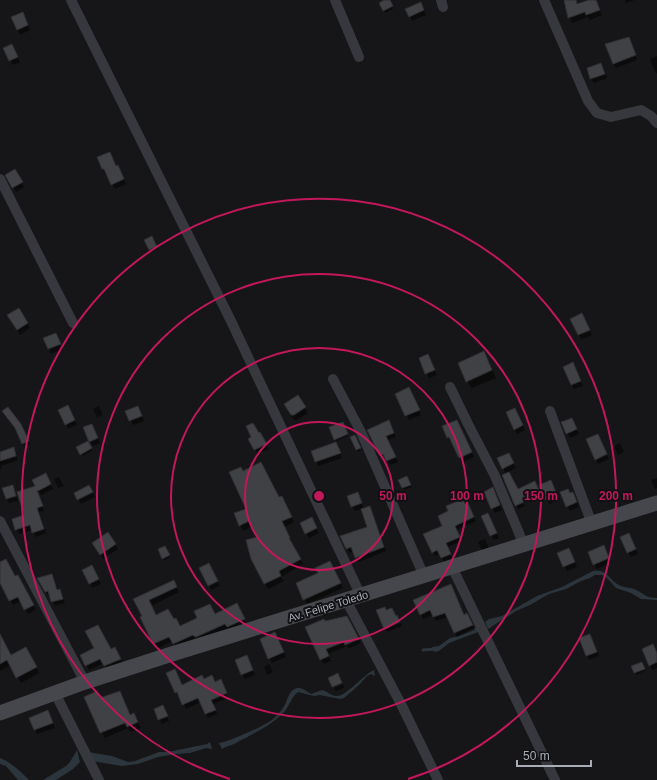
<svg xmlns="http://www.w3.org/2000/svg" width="657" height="780" viewBox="0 0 657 780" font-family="Arial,sans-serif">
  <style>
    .water { fill: #2c353c }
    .shadow { fill: #0007 }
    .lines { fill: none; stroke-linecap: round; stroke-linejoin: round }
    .stream { stroke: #2c353c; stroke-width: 3 }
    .building { fill: #404145; stroke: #303034 }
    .street { stroke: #37383d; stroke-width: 10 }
    .secondary { stroke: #45474d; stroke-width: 15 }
    .ring { fill: none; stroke: #c2185b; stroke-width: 2 }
    .labels { text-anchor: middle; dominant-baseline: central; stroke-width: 4; stroke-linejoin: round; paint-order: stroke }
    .street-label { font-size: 11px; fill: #a8adb8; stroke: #111113 }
    .centre { fill: #c2185b; stroke: #111113; stroke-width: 2 }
    .ring-label { font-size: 12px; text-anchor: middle; font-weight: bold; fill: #c2185b; stroke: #111113; stroke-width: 4; stroke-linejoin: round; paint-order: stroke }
  </style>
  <rect width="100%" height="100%" fill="#161618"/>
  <!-- water -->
  <path class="water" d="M593,571C608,569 608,579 619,585C624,588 629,587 634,589C644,593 645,598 657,598V600L641,599L631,593L616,588L607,578L602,575H595L590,578L581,581L566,589L549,594L530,605L516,611L488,629L485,622L489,619L502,616L537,596L562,587Z
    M475,628H477L478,632L449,643L439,651L434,652L432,647L439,646L450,638L456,637Z
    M374,670L375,676L371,674L367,676L359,685L344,698L340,699L320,695L314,696L298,692C290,698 289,709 280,716C270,725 260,730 249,736C245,739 240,740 236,743C231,746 226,746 222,749L219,743C226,743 267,725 273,719C276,717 281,711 283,708C288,701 288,690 297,688C302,687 307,692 311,694L322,690C327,691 331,696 336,696C345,698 364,674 374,670Z
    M210,742L212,749L206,748L190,753L176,754L158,757L138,764L122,766L92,761L88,752L112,756L128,762L135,761L159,752H168L207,744Z
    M77,750L80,762L73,769L56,780H43L66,766L70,762Z
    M0,758C11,762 21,772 29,780H18L6,766L0,764Z"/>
  <!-- shadow -->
  <path class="shadow" d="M387,0H389L393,9L385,13L380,3Z
    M565,0H576L578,5L595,0L602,15L590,20L588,17L572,23L567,10Z
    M625,0H635L626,3Z
    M423,8L426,15L412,21L406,10Z
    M12,18H25L30,30L20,35Z
    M631,43L637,60L616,68L613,63Z
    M4,48L14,50L20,62L13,65Z
    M657,56V73L656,74L650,59Z
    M601,64L607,78L594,83L591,78Z
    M110,153L126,184L115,189L107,173L106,174L103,169Z
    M14,170L24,187L16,192L6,175Z
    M152,237L158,249L151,252L146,240Z
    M19,310L30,328L20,335L8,316Z
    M572,319H585L592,335L581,340Z
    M45,339H58L63,349L51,354Z
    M484,353L496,378L472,388L467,381Z
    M420,358L430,360L437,375L429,378Z
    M564,368H576L583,386L574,389Z
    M412,393L421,415L409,420L396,394Z
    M298,397L308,413L297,420H294L285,405Z
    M99,406L103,415L97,417L93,409Z
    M138,407L144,421L133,425L126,412Z
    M70,411L77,425L68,429L66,424Z
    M517,414L525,430L517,434L514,429Z
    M389,421L396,437L388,440L398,462L390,465L386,459L383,460L381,455Z
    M458,421L474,457L462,462L453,441L451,442L448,437Z
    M562,423L574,424L579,434L570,438Z
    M20,424L30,443L24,446L16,429Z
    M344,425L348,436L336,441L335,439Z
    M94,429L100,443L93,446L90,441Z
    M260,434L269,449L258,454L249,439Z
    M356,438L361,450L358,452L356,450Z
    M600,440L609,459L598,464L596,459Z
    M88,442L92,451L82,456L77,448Z
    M620,443L624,452L618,455L614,446Z
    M338,447L342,458L318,466L312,451Z
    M13,449L18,460L1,466L2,468L0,469V453Z
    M511,459L516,468L508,472L518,490L537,486L540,494L523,502L525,506L518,509L506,474L503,468Z
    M243,472L284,503L294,522L284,527L292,543L291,544L303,564L281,577L284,581L268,589L252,559L259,538L253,526L243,531L240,525L247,509Z
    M59,477L64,486L58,488L54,479Z
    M407,477L412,487L404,490L400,480Z
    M657,478V488L655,489L651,480Z
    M48,479L53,489L41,495L38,491L44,511L39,512L46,533L36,537L32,530L19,534L16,529L26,515L37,486Z
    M12,486L18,501L9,503L7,499Z
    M540,486H553L559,500L549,504Z
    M92,491L95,497L81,504L78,499Z
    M495,493L502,510L495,513L492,508Z
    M561,493L570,494L573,493L579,507L570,511Z
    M358,494L364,509L370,507L372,512L386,551L359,562L354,551L349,553L347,548L368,528L361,509L355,511L352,506Z
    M465,505L469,508L476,521L456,530L461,541L448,547L452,558L444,562L440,554L435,556L433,552L449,512Z
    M491,519L499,538L494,540L491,535Z
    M314,523L319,533L309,538L306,533Z
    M108,533L118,549L103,559L96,548Z
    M485,539L489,548L482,550L478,542Z
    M631,539L638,554L631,557L628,552Z
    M165,547L170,557L164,560L159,550Z
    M606,551L611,563L597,569L594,564Z
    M558,553L571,554L577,567L567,571Z
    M0,563L15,578L18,576L36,610L28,614L21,601L13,605L0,582Z
    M332,567L343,588L307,604L297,584Z
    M211,569L220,586L211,590L209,586Z
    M95,571L101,584L92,588L90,583Z
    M51,575L65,603L55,606L50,596L49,597L39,579Z
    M176,586L179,592L151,606L156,616L173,620L180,627L215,615L239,609L247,624L231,632L229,628L198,642L176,649L172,641L157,649L141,618L143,616L135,599Z
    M453,590L464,616L469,619L475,630L457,637L448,617L436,621L433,615L423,619L421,614Z
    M378,611H386L396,617L399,620L402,626L387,632Z
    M346,617L361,643L348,649L347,646L328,654L331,661L324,664L321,660L324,622Z
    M275,633L286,657L272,663L269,658Z
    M590,635L599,656L589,660L587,655Z
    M0,645L11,656L29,654L39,673L21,683L11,665L0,671Z
    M95,648L111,650L118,653L123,664L108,671L104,663L89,670L81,655Z
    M657,654V668L652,670L650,665Z
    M249,661L255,675L245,679L242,674Z
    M269,664L273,672L267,675L264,667Z
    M643,665L645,671L636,675L633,666Z
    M204,680L223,685L228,698L213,704L217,714L208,718L201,702L186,709L180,696H178L176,692L182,686Z
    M343,684L344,688L336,691L334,688Z
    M120,692L130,716L137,720L141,728L131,732L128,728L105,738L86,697L101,699Z
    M165,711L169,721L162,724L159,719Z
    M48,712L55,728L37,734L35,729Z"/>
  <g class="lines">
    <!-- stream -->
    <path class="stream" d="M423,650L435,649"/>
  </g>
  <!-- building -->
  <path class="building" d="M384,0H390L393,6L383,11L379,3Z
    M564,0H576L577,4L589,0H596L600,10L586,15L585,12L568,18Z
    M421,2L424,10L409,17L405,9Z
    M23,12L28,25L17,30L11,17Z
    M629,37L636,55L613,64L605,44Z
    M12,44L18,57L9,61L3,48Z
    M601,63L605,74L590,79L587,68Z
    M110,152L116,166L118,165L124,179L111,185L104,169H102L97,157Z
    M15,169L23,182L12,188L5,175Z
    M152,236L157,247L149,250L144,240Z
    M19,308L28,323L17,330L7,315Z
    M582,313L590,330L578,335L570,319Z
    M56,333L61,344L48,349L43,338Z
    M484,351L492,370L466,382L458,363Z
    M428,354L435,370L425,374L419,358Z
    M573,362L581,381L571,385L563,367Z
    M409,387L420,410L405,416L395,394Z
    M298,395L306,407L294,415H291L284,404Z
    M68,405L75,420L65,425L58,410Z
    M138,406L142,416L129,421L125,411Z
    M8,407L21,424L29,441L22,444L15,428L2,411Z
    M515,408L523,425L514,430L506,412Z
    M572,418L577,429L566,434L561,422Z
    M389,420L394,433L386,436L396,457L386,461L383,454L380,456L367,430Z
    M457,420L472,452L459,458L449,437L447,438L442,426Z
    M343,422L348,434L334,440L329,427Z
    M253,423L259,433L260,432L267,444L254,450L248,439L251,437L246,426Z
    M92,424L98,438L89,442L83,427Z
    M598,434L607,454L595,460L586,439Z
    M355,435L361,448L356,450L350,437Z
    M88,441L92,448L80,455L76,447Z
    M336,442L341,453L315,462L311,451Z
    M14,447L16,456L0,461V452Z
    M509,453L514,463L502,469L497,458Z
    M261,462L279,497L282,496L292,517L282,521L290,538H289L301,559L279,571L281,576L264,584L251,559L246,540L257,537L249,521L239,526L234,513L246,509L229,472L241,467L243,471Z
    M509,472L518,489L535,481L539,490L522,498L524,502L515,506L502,475Z
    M46,473L51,484L38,491L37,490L43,506L37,508L44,529L32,533L30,525L15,530L12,519L24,515L17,492L35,486L32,480Z
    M407,476L411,485L402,488L398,480Z
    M551,480L557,495L545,500L539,485Z
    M13,485L16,496L6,499L2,488Z
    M89,485L93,492L77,500L74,493Z
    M493,487L500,505L491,509L484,492Z
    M568,489L570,493L573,492L577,502L566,507L560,492Z
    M358,492L362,503L351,507L347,496Z
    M463,499L465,504L468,503L474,517L455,526L460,537L446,543L451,554L441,558L437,550L432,553L423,534L442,526L438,516L448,511L446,506Z
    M370,506L384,547L355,558L351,547L346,549L340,536L367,527L361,509Z
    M488,513L497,533L490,536L481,516Z
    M312,517L317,528L305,534L300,523Z
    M108,532L116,544L100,555L92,543Z
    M629,533L636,549L627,553L620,537Z
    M604,545L609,558L593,565L588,552Z
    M165,546L170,555L162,559L158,549Z
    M569,548L575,562L563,567L557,553Z
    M6,559L15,576L18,575L34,605L24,610L18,597L9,601L0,583V562Z
    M330,561L341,583L303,600L296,583L318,573L315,568Z
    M209,563L218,581L208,586L199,568Z
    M92,565L99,579L89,584L82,570Z
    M52,574L57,590L60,589L63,599L51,602L48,591L45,592L37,578Z
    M174,580L177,587L149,600L156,615L168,609L174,619L176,618L180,626L197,618L194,611L210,604L215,614L237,603L245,619L227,627L225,624L196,637H195L193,635L173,644L169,637L153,644L140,617L142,616L133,599Z
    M451,584L464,615L467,613L473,625L454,633L445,613L433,617L430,610L420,615L413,600Z
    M385,607L386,610L392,608L396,616L397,615L400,622L384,629L376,610Z
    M347,616L359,639L345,645L344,642L326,649L329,656L320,660L305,627L324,619L325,621Z
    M98,625L111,649L115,647L121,659L104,666L100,659L85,666L80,655L94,648L85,631Z
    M275,632L284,652L268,659L260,639Z
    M0,634L11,655L26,647L37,667L16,678L7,660L0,664Z
    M590,634L597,652L586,656L579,638Z
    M653,644L657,653V662L649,666L642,649Z
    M247,655L253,670L241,675L235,660Z
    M642,662L645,669L634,673L631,666Z
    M175,669L182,685L202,675L204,679L212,675L215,682L221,679L227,693L211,700L216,710L205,714L198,698L182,705L177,692L175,693L166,673Z
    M338,673L342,683L332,687L328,678Z
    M97,691L100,698L120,691L130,715L134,713L138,722L127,727L125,723L100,733L84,697Z
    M163,705L168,716L158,720L154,709Z
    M48,710L53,723L34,730L29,718Z"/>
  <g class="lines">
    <!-- street -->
    <path class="street" d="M71,0L231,321L361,596
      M335,0L359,57
      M441,0L443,7
      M544,0L588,101L597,113L611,117L641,110L651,116L657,123
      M0,179L73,323
      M333,379L361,432L424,576
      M450,387L468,424L495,476L524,545
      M550,411L592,524
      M0,521L85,682
      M452,567L555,780
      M346,600L402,706L438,780
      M55,693L99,780"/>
    <!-- secondary -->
    <path class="secondary" d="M0,713L85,682L175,653L657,503"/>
  </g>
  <!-- distance rings -->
  <g class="ring">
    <circle cx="319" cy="496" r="74"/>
    <circle cx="319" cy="496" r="148"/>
    <circle cx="319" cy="496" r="222"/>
    <path d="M230 779A297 297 0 1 1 408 779"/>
  </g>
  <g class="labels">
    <!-- street labels -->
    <g class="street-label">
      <text transform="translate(328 606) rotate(-17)">Av. Felipe Toledo</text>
    </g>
  </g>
  <circle cx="319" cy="496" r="6" class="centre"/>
  <g class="ring-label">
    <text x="393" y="500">50 m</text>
    <text x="467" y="500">100 m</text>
    <text x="541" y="500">150 m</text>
    <text x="616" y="500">200 m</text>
  </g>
  <!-- scale -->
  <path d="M517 760v6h74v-6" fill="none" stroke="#a8adb8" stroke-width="2"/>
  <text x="523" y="760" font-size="12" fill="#a8adb8" stroke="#111113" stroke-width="3" paint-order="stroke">50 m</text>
</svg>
